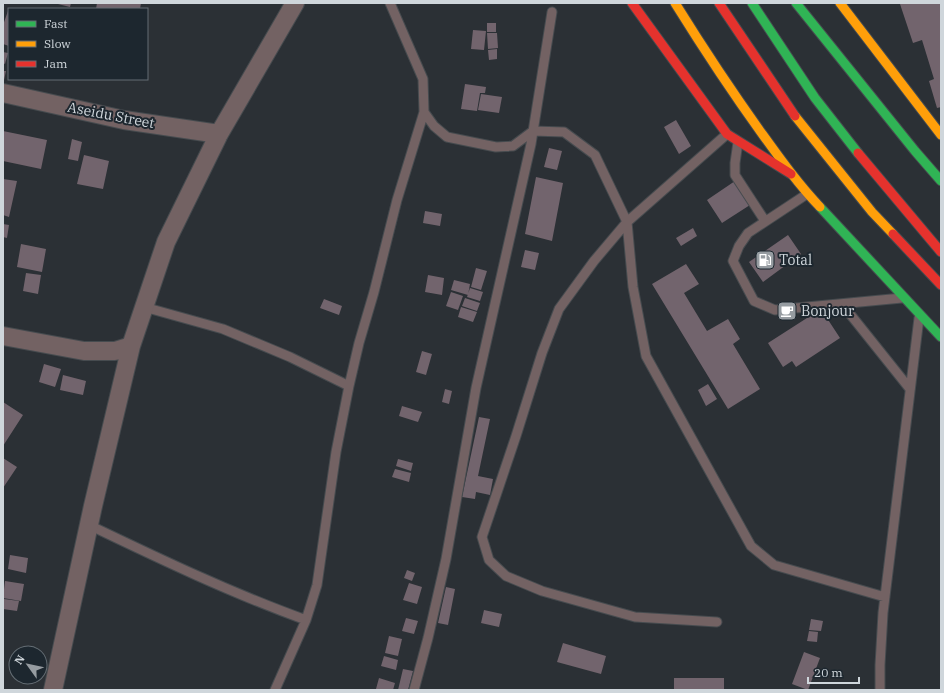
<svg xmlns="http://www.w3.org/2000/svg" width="944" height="693" viewBox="0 0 944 693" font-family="'IBM Plex Serif',serif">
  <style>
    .building { fill: #72646d }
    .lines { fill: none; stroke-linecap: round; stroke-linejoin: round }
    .lane-casing { stroke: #464b4f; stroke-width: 11 }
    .street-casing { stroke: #464b4f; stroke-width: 20 }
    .fast-casing { stroke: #464b4f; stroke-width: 11 }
    .slow-casing { stroke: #464b4f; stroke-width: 11 }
    .jam-casing { stroke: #464b4f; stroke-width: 11 }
    .lane { stroke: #736263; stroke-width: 9 }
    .street { stroke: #736263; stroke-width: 18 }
    .fast { stroke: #30b455; stroke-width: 9 }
    .slow { stroke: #ff9f0a; stroke-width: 9 }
    .jam { stroke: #e5322d; stroke-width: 9 }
    .labels { text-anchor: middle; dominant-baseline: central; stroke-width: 4; stroke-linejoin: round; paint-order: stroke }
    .street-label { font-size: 14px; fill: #cfd6db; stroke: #1d272f }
    .poi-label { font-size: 14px; fill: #cfd6db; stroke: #1d272f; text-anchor: start }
  </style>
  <rect width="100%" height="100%" fill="#2b3035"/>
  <!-- building -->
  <path class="building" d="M54,3H71L70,7Z
    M97,3H141L140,9H96Z
    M903,3H941V107L937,108L929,81L934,79L922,40L913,43L900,4Z
    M8,11L9,12V46L3,44V25Z
    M487,23H496V32H487Z
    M473,30L486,31L484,50L471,49Z
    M487,33H497L498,48L488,49Z
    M497,49V59L489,60L488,50Z
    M3,52L8,53L5,64L3,63Z
    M3,71H6L4,80H3Z
    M465,84L486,87L485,93H480L477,111L461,109Z
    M481,94L502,97L499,113L478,110Z
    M676,120L691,146L679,154L664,127Z
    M3,131L47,140L41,169L3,161Z
    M72,139L82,142L78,161L68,159Z
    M549,148L562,151L557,170L544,167Z
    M84,155L109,161L103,189L77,184Z
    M536,177L563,183L552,241L525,234Z
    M3,179L17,181L9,217L3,215Z
    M735,181L750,205L722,223L707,200Z
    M425,211L442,214L440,226L423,223Z
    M3,224L9,225L7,238L3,237Z
    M693,228L697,236L681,246L676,238Z
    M788,235L801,254L763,282L749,262Z
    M21,244L46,249L42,272L17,267Z
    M525,250L539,253L535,270L521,267Z
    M686,264L699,284L684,293L707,331L728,319L740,339L733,344L760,389L728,409L652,284Z
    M476,268L487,271L481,290L471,287Z
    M26,273L41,275L38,294L23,291Z
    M428,275L444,278L442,295L425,292Z
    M454,280L470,284L468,295L451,290Z
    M470,288L483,292L480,301L467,297Z
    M451,292L463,296L458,310L446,306Z
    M465,298L480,303L477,311L462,306Z
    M324,299L342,306L339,315L320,308Z
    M461,307L477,312L473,322L458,317Z
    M821,309L840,338L796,367L792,361L783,367L768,343Z
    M422,351L432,354L426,375L416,372Z
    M44,364L61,369L55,387L39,382Z
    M63,375L86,381L83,395L60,390Z
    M708,384L717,399L706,406L698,390Z
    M445,389L452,391L449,404L442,402Z
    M3,402L23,415L3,446Z
    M402,406L422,412L418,422L399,416Z
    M479,417L490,419L478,476L493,479L490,495L476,492L475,499L462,497Z
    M3,458L17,467L3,488Z
    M398,459L413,463L411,471L396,466Z
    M395,469L411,473L409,482L392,477Z
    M10,555L28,558L26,573L8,569Z
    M407,570L415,573L412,581L404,578Z
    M5,581L24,584L21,601L3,598Z
    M409,583L422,587L417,604L403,600Z
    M446,587L455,589L448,625L438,623Z
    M4,599L19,601L17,611L3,609Z
    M484,610L502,614L499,627L481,623Z
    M406,618L418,621L414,634L402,631Z
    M811,619L823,621L821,631L809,630Z
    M809,631L818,632L817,642L807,641Z
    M389,636L402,639L398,656L385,653Z
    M563,643L606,656L601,674L557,662Z
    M804,652L820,658L808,690L792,684Z
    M384,656L398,660L396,670L381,666Z
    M403,669L413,671L408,690H398Z
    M379,678L395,683L393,690L376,689Z
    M674,678H724V690H674Z"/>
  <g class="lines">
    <!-- lane casing -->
    <g class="lane-casing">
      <path id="lane" d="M424,112L434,126L447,137L496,147L513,146L533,131L564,132L595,155L627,222L633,287L646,356L751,546L774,565L885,597
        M738,142L735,163V175L765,221
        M807,194L748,233L739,246L733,261L754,301L775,310L902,298
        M842,304L910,389
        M144,307L223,329L290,357L349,386
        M89,525C160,559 231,593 306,620
        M717,622L635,617L542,591L506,576L489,560L482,537L516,436L542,353L559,309L594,261L627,222L727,134
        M275,690L306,620L317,585L336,452L349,386L359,343L374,292L397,200L424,112L423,79L390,3
        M414,690L428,638L446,559L476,388L531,144L552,12
        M880,690V665L883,613L919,318"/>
    </g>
    <!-- street casing -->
    <g class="street-casing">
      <path id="street" d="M3,93L124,120L219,134
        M3,336L84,351H115L131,346
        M53,690L93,506L131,346L166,242L219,134L295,3"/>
    </g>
    <!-- fast casing -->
    <g class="fast-casing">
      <path id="fast" d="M752,3L815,98L858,153
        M796,3L915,151L941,181
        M820,207L941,337"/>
    </g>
    <!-- slow casing -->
    <g class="slow-casing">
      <path id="slow" d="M675,3C703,48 732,92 763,135C781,160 799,185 820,207
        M840,3L941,135
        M795,116L872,212L893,234"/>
    </g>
    <!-- jam casing -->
    <g class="jam-casing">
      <path id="jam" d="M632,3L727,134L791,174
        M719,3L795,116
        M858,153L941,252
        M893,234L941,285"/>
    </g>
    <!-- lane -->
    <use href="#lane" class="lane"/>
    <!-- street -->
    <use href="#street" class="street"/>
    <!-- fast -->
    <use href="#fast" class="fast"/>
    <!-- slow -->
    <use href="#slow" class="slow"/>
    <!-- jam -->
    <use href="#jam" class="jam"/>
  </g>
  <!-- icons -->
  <defs>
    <g id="fuel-square" transform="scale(1)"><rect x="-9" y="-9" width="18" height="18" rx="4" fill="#969ca1" stroke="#1d272f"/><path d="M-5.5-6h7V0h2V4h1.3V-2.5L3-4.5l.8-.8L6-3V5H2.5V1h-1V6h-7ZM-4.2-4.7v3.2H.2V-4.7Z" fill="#fff"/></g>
    <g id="cafe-square" transform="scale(1)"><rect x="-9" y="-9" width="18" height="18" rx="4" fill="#969ca1" stroke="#1d272f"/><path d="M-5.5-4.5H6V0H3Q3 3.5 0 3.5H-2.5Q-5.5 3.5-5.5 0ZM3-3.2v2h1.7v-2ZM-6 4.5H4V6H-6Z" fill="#fff"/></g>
  </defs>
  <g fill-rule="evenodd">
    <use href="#fuel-square" x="765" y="260"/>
    <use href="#cafe-square" x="787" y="311"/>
  </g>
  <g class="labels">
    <!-- street labels -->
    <g class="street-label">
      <text transform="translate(111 115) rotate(11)">Aseidu Street</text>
    </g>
    <!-- poi labels -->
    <g class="poi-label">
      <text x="779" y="260">Total</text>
      <text x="801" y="311">Bonjour</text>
    </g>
  </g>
  <!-- border -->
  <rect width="944" height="693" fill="none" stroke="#cfd6db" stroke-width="8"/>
  <!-- legend -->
  <rect x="8" y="8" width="140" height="72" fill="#1d272f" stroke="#646d74"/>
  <rect x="16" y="21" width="20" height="6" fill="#30b455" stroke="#646d74"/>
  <text x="44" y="28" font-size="12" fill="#cfd6db">Fast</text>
  <rect x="16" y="41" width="20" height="6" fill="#ff9f0a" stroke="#646d74"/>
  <text x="44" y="48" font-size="12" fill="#cfd6db">Slow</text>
  <rect x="16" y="61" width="20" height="6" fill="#e5322d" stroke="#646d74"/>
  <text x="44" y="68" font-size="12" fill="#cfd6db">Jam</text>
  <!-- north arrow -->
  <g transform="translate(28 665) rotate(303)"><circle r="19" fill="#1d272f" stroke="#646d74"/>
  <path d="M0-3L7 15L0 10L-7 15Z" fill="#969ca1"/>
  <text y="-6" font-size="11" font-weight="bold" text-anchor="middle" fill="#cfd6db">N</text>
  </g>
  <!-- scale -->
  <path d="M808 677v6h51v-6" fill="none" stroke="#cfd6db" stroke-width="2"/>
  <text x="814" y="677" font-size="12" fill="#cfd6db" stroke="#1d272f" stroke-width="3" paint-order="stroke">20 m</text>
</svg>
